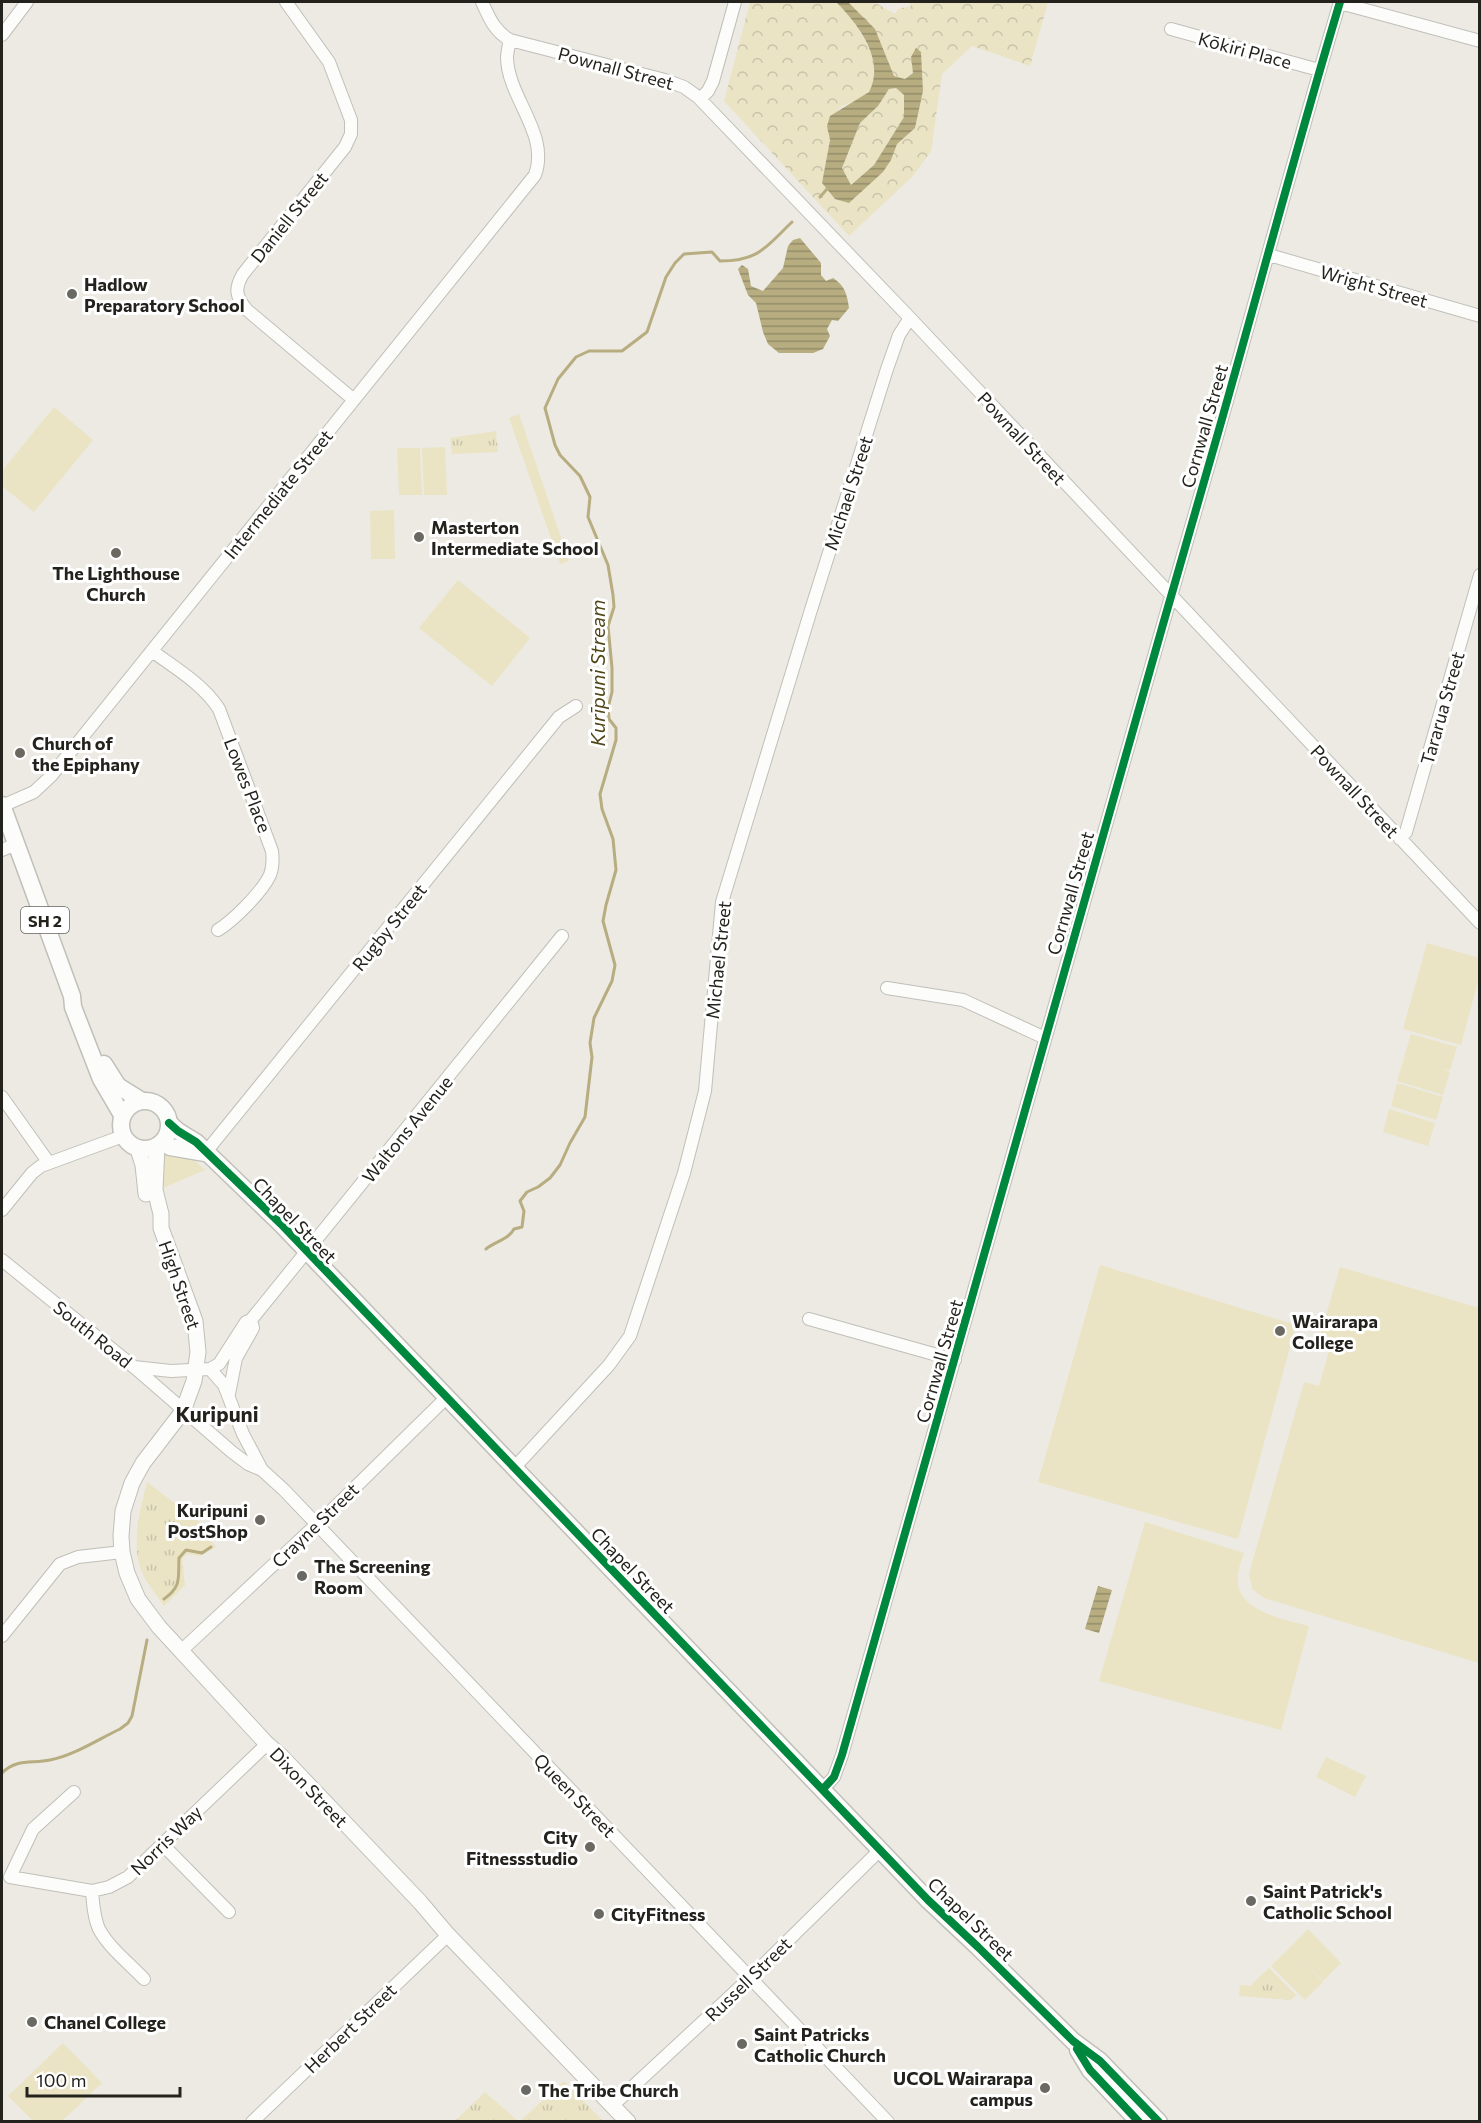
<svg xmlns="http://www.w3.org/2000/svg" width="1481" height="2123" viewBox="0 0 1481 2123" font-family="Commissioner,sans-serif">
  <style>
    .green { fill: #eae4c5 }
    .forest { fill: url(#forest-crowns) }
    .park { fill: url(#park-tufts) }
    .water { fill: url(#water-rules); fill-rule: evenodd }
    .lines { fill: none; stroke-linecap: round; stroke-linejoin: round }
    .stream { stroke: #b7ad81; stroke-width: 3 }
    .minor-casing { stroke: #c0bfb8; stroke-width: 14 }
    .major-casing { stroke: #c0bfb8; stroke-width: 17 }
    .highway-casing { stroke: #c0bfb8; stroke-width: 19 }
    .minor { stroke: #fcfcfb; stroke-width: 12 }
    .major { stroke: #fcfcfb; stroke-width: 15 }
    .highway { stroke: #fcfcfb; stroke-width: 16 }
    .cycleway-casing { stroke: #fff; stroke-width: 11 }
    .cycleway { stroke: #00873e; stroke-width: 8 }
    .poi-dot { fill: #696861; stroke: #fff; stroke-width: 2 }
    .labels { text-anchor: middle; dominant-baseline: central; stroke-width: 6; stroke-linejoin: round; paint-order: stroke }
    .shield { fill: #fff; stroke: #656460; stroke-width: 1.5 }
    .shield-label { font-size: 16px; font-weight: bold; fill: #23221c }
    .street-label { font-size: 18px; fill: #23221c; stroke: #fff }
    .poi-label { font-size: 18px; font-weight: bold; fill: #23221c; stroke: #fff; text-anchor: start }
    .water-label { font-size: 20px; font-style: italic; fill: #514718; stroke: #fff }
    .quarter-label { font-size: 21px; font-weight: bold; fill: #23221c; stroke: #fff }
  </style>
  <defs>
    <pattern id="forest-crowns" width="20" height="18" patternUnits="userSpaceOnUse" patternTransform="scale(1.5)"><rect width="20" height="18" fill="#eae4c5"/><path d="M2 6a3 3 0 1 1 6 0M12 15a3 3 0 1 1 6 0" fill="none" stroke="#c8c3a9"/></pattern>
    <pattern id="park-tufts" width="24" height="20" patternUnits="userSpaceOnUse" patternTransform="scale(1.5)"><rect width="24" height="20" fill="#eae4c5"/><path d="M3 7l-1-3M5 7V3M7 7l1-3M15 17l-1-3M17 17v-4M19 17l1-3" fill="none" stroke="#c8c3a9"/></pattern>
    <pattern id="water-rules" width="6" height="5" patternUnits="userSpaceOnUse" patternTransform="scale(1.5)"><rect width="6" height="5" fill="#b7ad81"/><path d="M0 2.5h6" fill="none" stroke="#948c69"/></pattern>
  </defs>
  <rect width="100%" height="100%" fill="#eceae2"/>
  <!-- green -->
  <path class="green" d="M54,407L93,440L34,512L2,486V471Z
    M519,414L569,561L560,564L509,418Z
    M445,447L447,495H424L422,448Z
    M397,448H420L422,495H399Z
    M394,510L395,559H371L370,511Z
    M458,580L530,638L492,686L419,628Z
    M1427,943L1479,958V977L1461,1045L1403,1029Z
    M1411,1034L1457,1047L1450,1070L1444,1069L1450,1072L1443,1095L1397,1081L1404,1058L1409,1059L1404,1057Z
    M1397,1083L1443,1097L1436,1120L1391,1106Z
    M1389,1109L1435,1123L1428,1146L1383,1132Z
    M168,1152L192,1158L205,1170L163,1188C156,1179 162,1165 165,1154Z
    M1100,1265L1296,1325L1238,1539L1038,1482Z
    M1340,1267L1479,1308V1663L1264,1598L1252,1589L1249,1573L1304,1382L1319,1386L1331,1344L1319,1339Z
    M1145,1522L1244,1553C1242,1560 1238,1568 1238,1576C1233,1610 1285,1620 1309,1626L1281,1730L1099,1681Z
    M1326,1757L1366,1776L1355,1797L1316,1777Z
    M1308,1929L1341,1963L1323,1981L1295,1953L1323,1982L1305,2000L1271,1966Z
    M63,2043L102,2083L62,2121H33L8,2096Z"/>
  <!-- forest -->
  <path class="forest" d="M750,2H836C854,19 889,66 869,91C862,101 850,101 841,107C836,112 831,120 827,126L830,140L822,183L835,199L891,160L896,144L915,128L923,91L921,52L911,57L913,72L905,79L894,76C882,51 867,23 848,2H874L895,14L898,9L911,6L909,2H1048L1030,66L972,46L942,74L931,151L913,176L849,236L724,101Z
    M896,88L904,95V117L874,165L851,185L842,168L860,123L878,106L889,89Z"/>
  <!-- park -->
  <path class="park" d="M496,431L498,452L452,454L450,438Z
    M147,1482L216,1535L211,1541L216,1547L199,1556L187,1554L182,1559L185,1585L164,1606C157,1595 145,1582 141,1570C131,1542 140,1509 147,1482Z
    M1269,1968L1296,1995L1291,2000L1239,1996L1240,1985L1250,1986Z
    M564,2081L603,2121H520Z
    M485,2092L518,2121H455Z"/>
  <!-- water -->
  <path class="water" d="M836,2H848L875,29L894,76L905,79L913,73L911,57L916,48L921,52L923,91L915,128L897,144L891,160L883,172L849,203L835,199L822,183L830,140L827,126L830,116L869,92C886,60 858,24 836,2ZM896,88L904,95V117L874,165L851,185L842,168L860,123L878,106L889,89Z
    M800,238L821,263V275L826,281L833,278C845,286 847,294 849,308L838,321L832,320L827,329L830,336L823,349L813,353H779L768,344L763,332L756,303L748,295L738,269L742,265L748,269L751,286L763,291L783,268L788,246L793,240Z
    M1098,1586L1112,1590L1099,1633L1085,1629Z"/>
  <g class="lines">
    <!-- stream -->
    <path class="stream" d="M820,197L827,189
      M486,1249C496,1241 508,1240 514,1229L522,1227L524,1211L520,1201L527,1192L538,1187L550,1178L560,1165L570,1143L585,1117L592,1057L590,1043L594,1018L612,981L615,965L603,921L606,905L616,870L613,839L602,809L600,794L616,740V728L609,719L608,708L612,692V668L608,626L614,607L613,595L608,565L588,517L590,497L580,476L560,455L555,445L545,408L558,379L576,357L589,351H622L647,332L666,277L675,263L684,254L712,252L720,261C759,261 766,247 792,222
      M164,1599C182,1586 178,1578 179,1558L186,1550L202,1553L211,1547
      M2,1773C17,1758 32,1764 50,1760C73,1756 99,1739 120,1729L128,1723L132,1716L147,1640"/>
    <!-- minor casing -->
    <g class="minor-casing">
      <path id="minor" d="M286,2L329,62L351,120V134L345,147L243,274C234,289 236,297 247,310L354,400
        M482,2C489,17 494,31 510,40L665,80L684,87L698,97L910,318L1480,923
        M1340,3L1480,41
        M1171,29L1319,70
        M2,35L27,2
        M700,99L708,91L713,81L735,2
        M1269,255L1480,316
        M152,651C175,668 203,684 219,709L272,851C273,859 273,867 270,875C262,892 234,920 218,930
        M2,806L34,792L51,776L535,175C550,134 508,98 507,58C507,52 509,45 510,40
        M1400,839L1406,832L1480,575
        M2,850L17,844
        M887,988L963,1000L1045,1038
        M2,1097L49,1163
        M205,1153L559,717L576,706
        M2,1210L32,1173L41,1166L123,1136
        M2,1260L134,1367L232,1452L248,1464L262,1470L284,1490L888,2122
        M809,1319L955,1360
        M134,1367L171,1371L210,1369L224,1385L243,1434L262,1470
        M210,1369L219,1364L246,1322L251,1320L562,936
        M229,1394L236,1358L253,1328L251,1320
        M514,1468L609,1365L630,1336L684,1173L705,1091L722,902L810,613L887,369L899,335L910,318
        M2,1636L60,1564L78,1557L122,1552
        M181,1651L333,1509L447,1397
        M823,1789L834,1777L842,1755C968,1314 1091,873 1218,433C1259,289 1297,145 1340,2
        M74,1792L33,1829L10,1877L92,1891L109,1887L128,1877L267,1744
        M163,1845L229,1912
        M92,1891C93,1904 94,1918 99,1929C109,1948 130,1964 144,1979
        M613,2105L750,1978L881,1849
        M252,2122L448,1935"/>
    </g>
    <!-- major casing -->
    <g class="major-casing">
      <path id="major" d="M157,1146L155,1190L161,1214V1228L195,1321L198,1352L194,1381L183,1411L143,1463L132,1483L123,1511L121,1536L122,1552L127,1573L138,1599L159,1627L267,1744L282,1757L420,1902L448,1935L628,2122
        M138,1149L143,1165L146,1194"/>
    </g>
    <!-- highway casing -->
    <g class="highway-casing">
      <path id="highway" d="M2,805L72,996L73,1007L101,1079L122,1115
        M104,1064L118,1086L142,1101
        M121 1125a24 24 0 1 1 48 0a24 24 0 1 1-48 0Z
        M169,1123L178,1131L196,1142L281,1224L928,1900L978,1947L1073,2041L1100,2061L1159,2122
        M163,1142L170,1147L205,1153
        M1078,2050L1090,2070L1139,2122"/>
    </g>
    <!-- minor -->
    <use href="#minor" class="minor"/>
    <!-- major -->
    <use href="#major" class="major"/>
    <!-- highway -->
    <use href="#highway" class="highway"/>
    <!-- cycleway casing -->
    <g class="cycleway-casing">
      <path id="cycleway" d="M169,1123L178,1131L196,1142L281,1224L928,1900L978,1947L1073,2041L1100,2061L1159,2122
        M823,1789L834,1777L842,1755C968,1314 1091,873 1218,433C1259,289 1297,145 1340,2
        M1077,2049L1090,2070L1139,2122"/>
    </g>
    <!-- cycleway -->
    <use href="#cycleway" class="cycleway"/>
  </g>
  <!-- markers -->
  <g class="poi-dot">
    <circle cx="72" cy="294" r="6"/>
    <circle cx="419" cy="537" r="6"/>
    <circle cx="116" cy="553" r="6"/>
    <circle cx="20" cy="753" r="6"/>
    <circle cx="1280" cy="1331" r="6"/>
    <circle cx="260" cy="1520" r="6"/>
    <circle cx="302" cy="1576" r="6"/>
    <circle cx="590" cy="1847" r="6"/>
    <circle cx="1251" cy="1901" r="6"/>
    <circle cx="599" cy="1914" r="6"/>
    <circle cx="32" cy="2022" r="6"/>
    <circle cx="742" cy="2044" r="6"/>
    <circle cx="1045" cy="2088" r="6"/>
    <circle cx="526" cy="2090" r="6"/>
  </g>
  <g class="labels">
    <!-- shield labels -->
    <rect class="shield" x="21" y="907" width="48" height="26" rx="4.5"/>
    <g class="shield-label">
      <text x="45" y="920">SH 2</text>
    </g>
    <!-- street labels -->
    <g class="street-label">
      <text transform="translate(1245 50) rotate(15)">Kōkiri Place</text>
      <text transform="translate(616 68) rotate(15)">Pownall Street</text>
      <text transform="translate(289 217) rotate(-51)">Daniell Street</text>
      <text transform="translate(1374 286) rotate(16)">Wright Street</text>
      <text transform="translate(1204 426) rotate(-74)">Cornwall Street</text>
      <text transform="translate(1022 438) rotate(47)">Pownall Street</text>
      <text transform="translate(848 493) rotate(-72)">Michael Street</text>
      <text transform="translate(278 494) rotate(-51)">Intermediate Street</text>
      <text transform="translate(1442 708) rotate(-74)">Tararua Street</text>
      <text transform="translate(248 785) rotate(69)">Lowes Place</text>
      <text transform="translate(1355 791) rotate(47)">Pownall Street</text>
      <text transform="translate(1070 893) rotate(-74)">Cornwall Street</text>
      <text transform="translate(389 927) rotate(-51)">Rugby Street</text>
      <text transform="translate(718 960) rotate(-84)">Michael Street</text>
      <text transform="translate(407 1129) rotate(-51)">Waltons Avenue</text>
      <text transform="translate(295 1220) rotate(46)">Chapel Street</text>
      <text transform="translate(180 1285) rotate(71)">High Street</text>
      <text transform="translate(93 1334) rotate(39)">South Road</text>
      <text transform="translate(939 1361) rotate(-74)">Cornwall Street</text>
      <text transform="translate(315 1525) rotate(-44)">Crayne Street</text>
      <text transform="translate(633 1570) rotate(46)">Chapel Street</text>
      <text transform="translate(309 1787) rotate(46)">Dixon Street</text>
      <text transform="translate(575 1795) rotate(46)">Queen Street</text>
      <text transform="translate(166 1840) rotate(-44)">Norris Way</text>
      <text transform="translate(971 1919) rotate(44)">Chapel Street</text>
      <text transform="translate(748 1979) rotate(-44)">Russell Street</text>
      <text transform="translate(350 2028) rotate(-44)">Herbert Street</text>
    </g>
    <!-- poi labels -->
    <g class="poi-label">
      <text x="84" y="284">Hadlow<tspan x="84" dy="21">Preparatory School</tspan></text>
      <text x="431" y="527">Masterton<tspan x="431" dy="21">Intermediate School</tspan></text>
      <text x="116" y="573" text-anchor="middle">The Lighthouse<tspan x="116" dy="21">Church</tspan></text>
      <text x="32" y="743">Church of<tspan x="32" dy="21">the Epiphany</tspan></text>
      <text x="1292" y="1321">Wairarapa<tspan x="1292" dy="21">College</tspan></text>
      <text x="248" y="1510" text-anchor="end">Kuripuni<tspan x="248" dy="21">PostShop</tspan></text>
      <text x="314" y="1566">The Screening<tspan x="314" dy="21">Room</tspan></text>
      <text x="578" y="1837" text-anchor="end">City<tspan x="578" dy="21">Fitnessstudio</tspan></text>
      <text x="1263" y="1891">Saint Patrick's<tspan x="1263" dy="21">Catholic School</tspan></text>
      <text x="611" y="1914">CityFitness</text>
      <text x="44" y="2022">Chanel College</text>
      <text x="754" y="2034">Saint Patricks<tspan x="754" dy="21">Catholic Church</tspan></text>
      <text x="1033" y="2078" text-anchor="end">UCOL Wairarapa<tspan x="1033" dy="21">campus</tspan></text>
      <text x="538" y="2090">The Tribe Church</text>
    </g>
    <!-- water labels -->
    <g class="water-label">
      <text transform="translate(597 673) rotate(-90)">Kurīpuni Stream</text>
    </g>
    <!-- quarter labels -->
    <g class="quarter-label">
      <text x="217" y="1413">Kuripuni</text>
    </g>
  </g>
  <!-- border -->
  <rect width="1481" height="2123" fill="none" stroke="#23221c" stroke-width="6"/>
  <!-- scale -->
  <path d="M27 2087v9h153v-9" fill="none" stroke="#23221c" stroke-width="3"/>
  <text x="36" y="2087" font-size="18" fill="#23221c" stroke="#ffffff" stroke-width="4.5" paint-order="stroke">100 m</text>
</svg>
